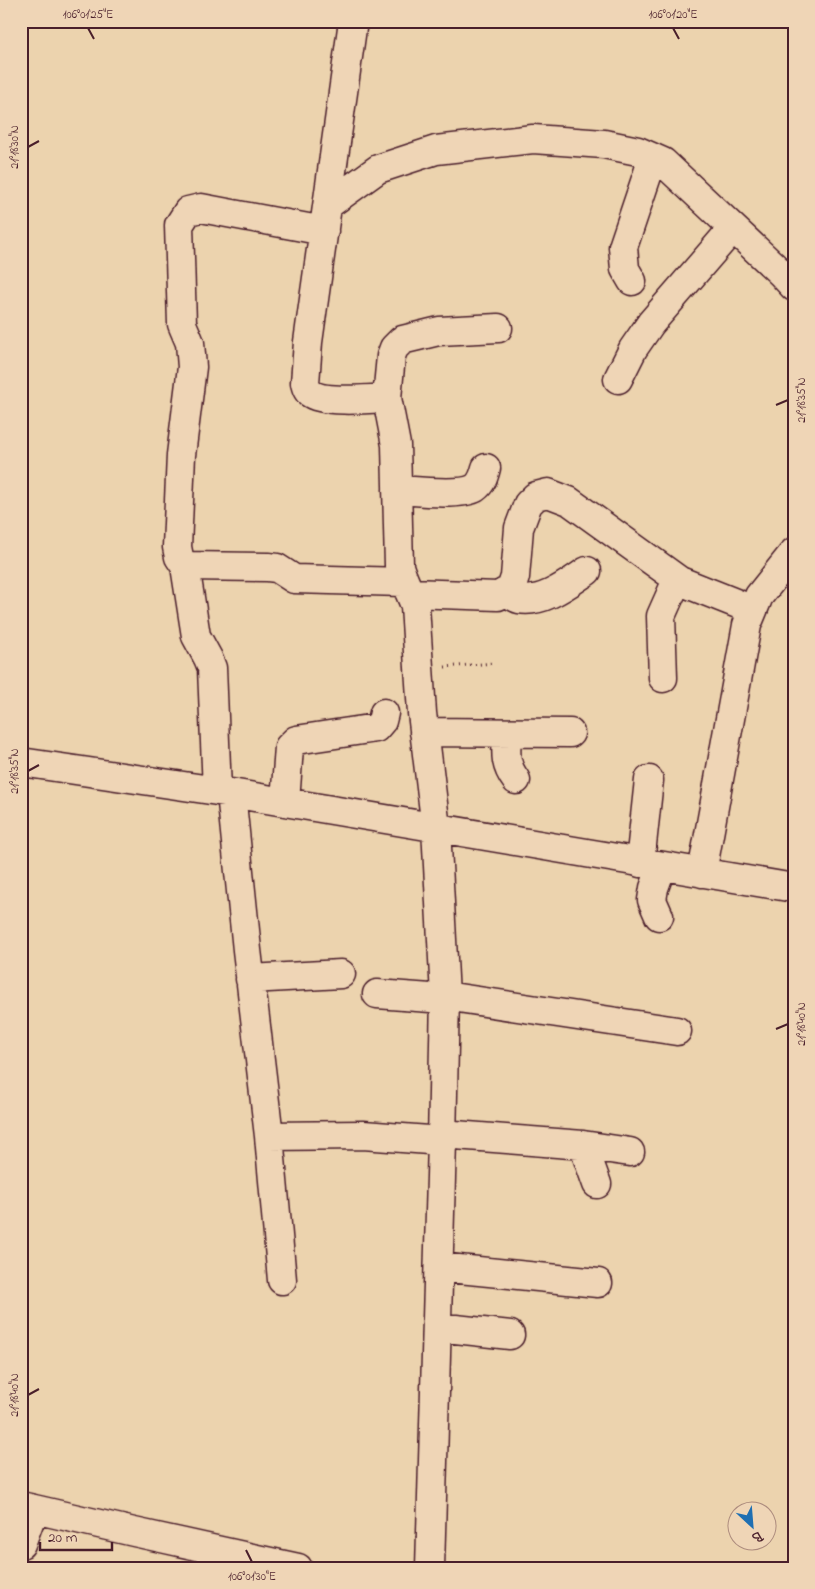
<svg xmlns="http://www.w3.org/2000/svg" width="815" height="1589" viewBox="0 0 815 1589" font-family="'Indie Flower',sans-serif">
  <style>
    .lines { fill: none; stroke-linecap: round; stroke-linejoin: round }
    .minor-casing { stroke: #4a1f2b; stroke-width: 31 }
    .path { stroke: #4a1f2b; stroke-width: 3; stroke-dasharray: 1 4; stroke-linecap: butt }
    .minor { stroke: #efd5b6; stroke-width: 28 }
    .ticks { fill: none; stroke: #4a1f2b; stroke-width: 2 }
    .neatline { fill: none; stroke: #4a1f2b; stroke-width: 2 }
    .ticks-label { font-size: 12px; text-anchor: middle; fill: #4a1f2b }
  </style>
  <rect width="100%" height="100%" fill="#ecd3ae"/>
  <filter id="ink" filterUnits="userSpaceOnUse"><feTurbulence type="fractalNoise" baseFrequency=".02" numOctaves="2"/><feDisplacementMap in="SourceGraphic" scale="10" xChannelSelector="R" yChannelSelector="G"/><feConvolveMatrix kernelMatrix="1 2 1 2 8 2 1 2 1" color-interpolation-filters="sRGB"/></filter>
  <g filter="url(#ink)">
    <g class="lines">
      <!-- minor casing -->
      <g class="minor-casing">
        <path id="minor" d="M353,21L308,342L305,383C306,387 307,391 310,393C322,403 371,399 387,398
          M328,205L378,169L436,150L533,139L604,144L638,151L663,162L781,273L794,287
          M632,281L625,269L623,247L653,158
          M618,379L633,349L651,323L733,228
          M397,490C413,491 462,496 475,488C482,483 484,476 486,468
          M185,566L268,567L277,568L294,579L403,582
          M505,592C510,594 515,598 519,599C543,604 569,583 587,571
          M410,593L498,596L511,589L515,577L519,528L528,504L536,496L548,493L569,501L680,581L753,610
          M663,678L661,616L673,589L680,581
          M424,732L570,733
          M507,733C506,753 504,764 516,780
          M21,762L231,793L794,888
          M217,791L212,668L208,658L196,636L185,566L179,557L177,547L181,455L192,367L190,343L182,324L179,225L188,211L201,208L324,231
          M231,793L247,950L269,1136L282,1280
          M285,802L289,747L296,740L376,728L382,721L384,713
          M640,863L649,780
          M702,873L747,625L759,596L794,552
          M659,916L652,900L654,888L662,866
          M250,979L341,974
          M377,994L444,999
          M445,996L677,1031
          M442,1134L583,1145L630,1152
          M269,1136L363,1135L442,1141
          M583,1145L597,1184
          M439,1267L598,1283
          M437,1327L510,1335
          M21,1506L134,1532L298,1568
          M21,1544L34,1509
          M430,1568L442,1141L445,996L436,828L422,713L415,606C410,592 403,580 399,566L396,445L387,398L391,356L394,348L402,340L439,331L498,328"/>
      </g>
      <!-- path -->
      <path class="path" d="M445,667L494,663"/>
      <!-- minor -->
      <use href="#minor" class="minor"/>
    </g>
  </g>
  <!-- ticks -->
  <path class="ticks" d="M88,28L94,39M673,28L679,39M28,147L39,141M776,405L788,400M28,771L39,765M776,1029L788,1024M28,1395L39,1389M246,1550L252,1562"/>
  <!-- margin -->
  <rect width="815" height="1589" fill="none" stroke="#efd5b6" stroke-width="55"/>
  <!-- north arrow -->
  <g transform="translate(752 1526) rotate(154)"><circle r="24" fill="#efd5b6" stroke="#ad8c7e"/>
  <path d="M0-4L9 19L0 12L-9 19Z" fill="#1f6fb2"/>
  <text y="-8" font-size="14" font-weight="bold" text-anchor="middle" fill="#4a1f2b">B</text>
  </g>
  <!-- scale -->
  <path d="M40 1542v8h72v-8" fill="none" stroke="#4a1f2b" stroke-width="2.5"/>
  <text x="48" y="1542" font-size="15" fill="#4a1f2b" stroke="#efd5b6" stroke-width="4" paint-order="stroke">20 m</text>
  <rect x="28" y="28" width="760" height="1534" class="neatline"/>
  <g class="ticks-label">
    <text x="88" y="18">106°01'25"E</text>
    <text x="673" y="18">106°01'20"E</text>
    <text transform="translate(14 147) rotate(-90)" y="4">21°18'30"N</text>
    <text transform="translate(801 400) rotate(-90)" y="4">21°18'35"N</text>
    <text transform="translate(14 771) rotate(-90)" y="4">21°18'35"N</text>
    <text transform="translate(801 1024) rotate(-90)" y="4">21°18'40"N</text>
    <text transform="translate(14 1395) rotate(-90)" y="4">21°18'40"N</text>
    <text x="252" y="1580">106°01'30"E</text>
  </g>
</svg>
